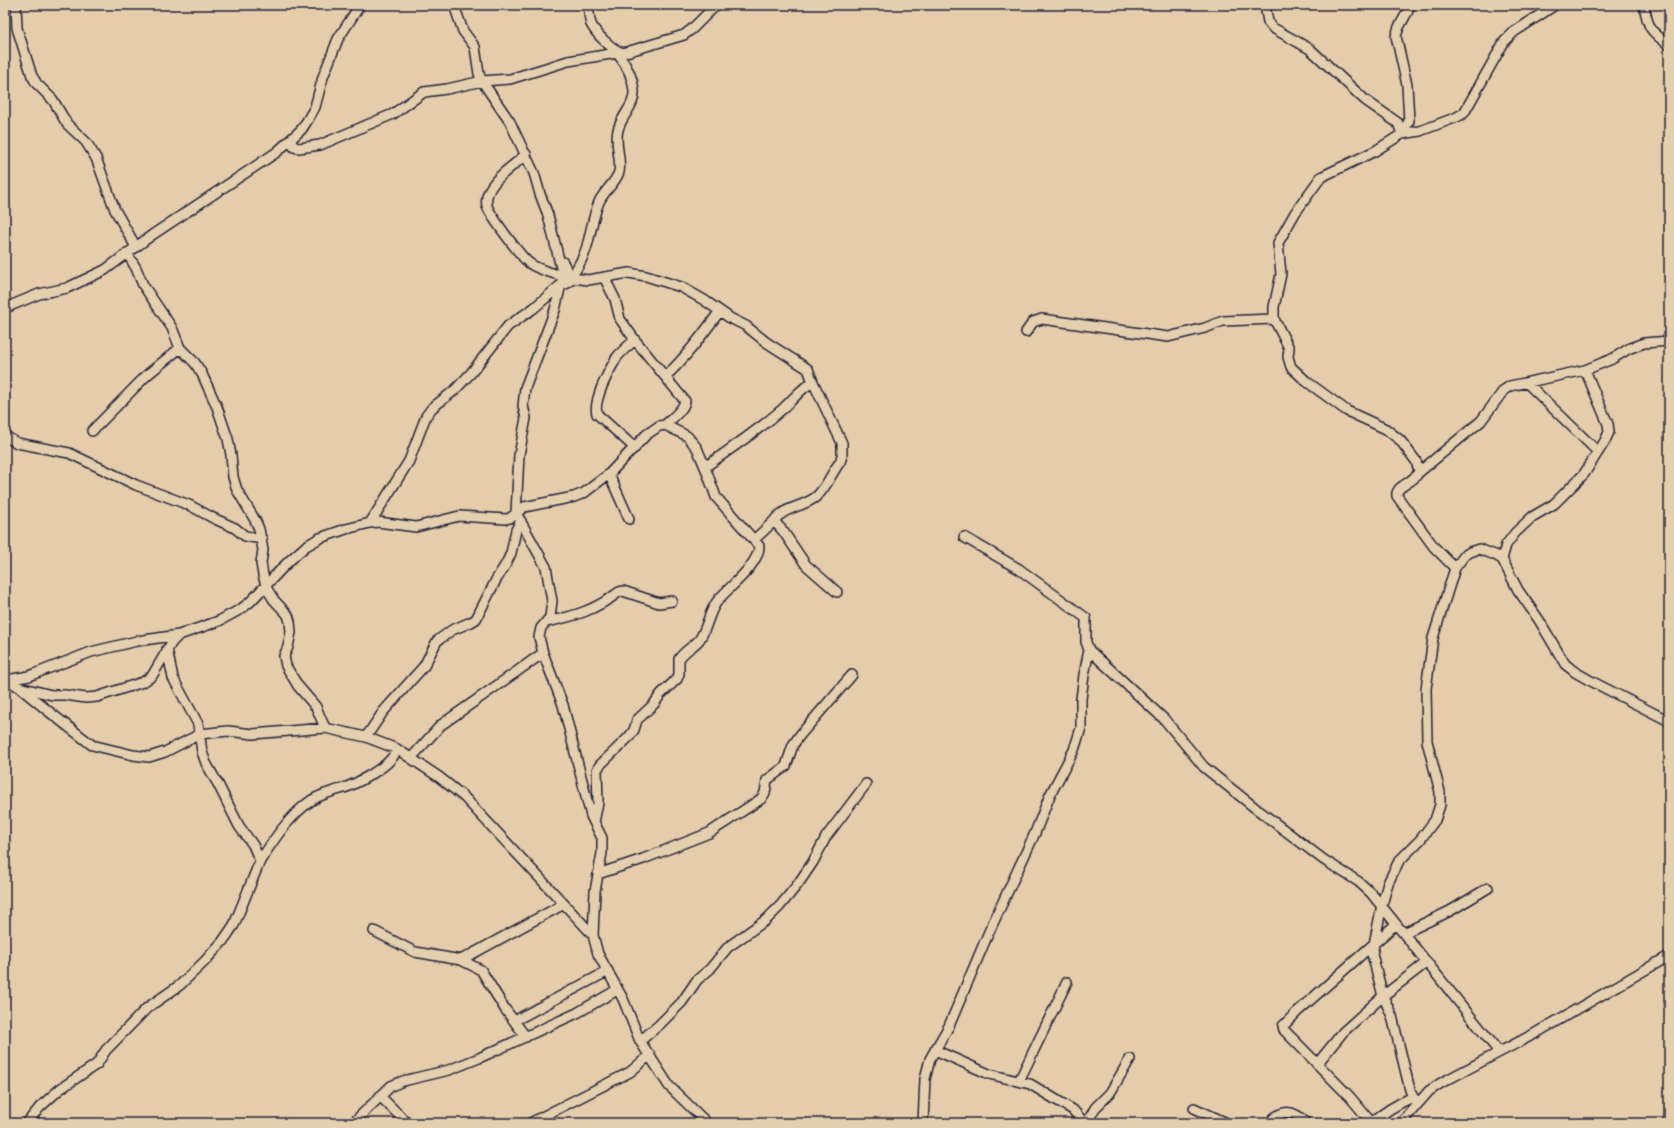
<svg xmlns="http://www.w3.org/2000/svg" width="1674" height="1128" viewBox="0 0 1674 1128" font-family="Sriracha,sans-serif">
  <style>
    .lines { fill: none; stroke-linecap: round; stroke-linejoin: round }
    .minor-casing { stroke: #22223b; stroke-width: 12 }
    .minor { stroke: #e4d0ae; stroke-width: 9 }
  </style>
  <rect width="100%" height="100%" fill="#e5ccaa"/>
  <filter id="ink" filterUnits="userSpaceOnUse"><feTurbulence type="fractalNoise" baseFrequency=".025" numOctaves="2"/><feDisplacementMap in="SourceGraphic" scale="8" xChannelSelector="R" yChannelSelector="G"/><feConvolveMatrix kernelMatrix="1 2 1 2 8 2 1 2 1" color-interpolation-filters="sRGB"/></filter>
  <g filter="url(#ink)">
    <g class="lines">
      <!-- minor casing -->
      <g class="minor-casing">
        <path id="minor" d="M16,5L17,28L32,76L37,84L53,100L67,124L86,142L96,158L115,210L136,247
          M454,5L463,31L475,47L479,74L482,81L510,122L534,173L540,194L548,215L563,276L555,310L525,388L523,406L526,418L519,455L516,513L546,567L552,601L550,617L541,628L539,637L543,653L563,705L591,816L602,838V853L595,891L593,935
          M588,5C589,11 589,18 591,24C596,34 612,50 623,53L684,35L692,29L716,5
          M1265,5L1268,22L1273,28L1310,49L1365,100L1398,123L1402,134
          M1644,5C1648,28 1650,31 1669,45
          M1402,134L1409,121L1407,85L1396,36L1399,27L1408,11L1409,5
          M290,140L294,147L299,148L320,145L393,114L424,92L447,89L482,81L510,79L568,61L617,53L618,51
          M526,154C515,165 496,176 489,191C487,195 486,201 487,206C490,215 521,257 529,263C538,270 552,273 563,276
          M127,253L136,268L143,285L172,328L180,348L195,363L202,374L217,407L228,439L231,455L233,477L237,490L255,520L259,529L263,550L261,563L263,575L267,589L274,600L288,615L290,622L291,632L288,647L284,656L286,666L298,686L316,707L325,728
          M572,276C578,267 584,257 587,246C591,232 593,216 599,202C603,192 615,184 619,172C622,159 614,144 618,130C621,116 635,106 634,91C633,76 626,64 617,53
          M604,277L615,299L620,319L635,340L685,401C683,411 672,418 665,425
          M574,278L588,280L629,273L646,276L681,287L704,300L730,318L746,326L766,342L808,369L813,382
          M5,308L39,294L67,288L105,270L152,235L277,152L302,129L310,116L315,107L323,77L338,39L360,5
          M1026,332L1033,322L1042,319L1168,337L1205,328L1223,321L1274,319
          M666,376C687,356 703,334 720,311
          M1527,383L1598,452
          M92,431L147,375L180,348
          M5,436L17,443L69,453L136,485L189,505L213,518L235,528L245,536L262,539
          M635,448L597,414C593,400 609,370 617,357C622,351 629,345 635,340
          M705,467C730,449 756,432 779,412C791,403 800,388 813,382L842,443V456L840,462C832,472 827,487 817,496C805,507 783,507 774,521L783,531L806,565L837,592
          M1418,473L1481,421L1504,390L1510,386L1585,370L1612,359L1630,348L1644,343L1669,341
          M609,474L629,519
          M370,523L409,461L426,416L432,408L455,390L471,373L508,326L534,308L563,283L566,284L574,278L568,273L563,262
          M964,537L1019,569L1086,618V642L1089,650L1164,719L1204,767L1254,807L1324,860L1359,882L1371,893L1499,1052
          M754,540L774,521
          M1502,559L1506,545L1515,533L1532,517L1554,504L1584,474L1605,441L1609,432L1608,424L1585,370
          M1455,568L1434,547L1397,496C1395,485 1415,483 1419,471L1416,461L1400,440L1386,429L1347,411L1306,381L1291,367L1288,357L1289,348L1274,319V307L1281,274L1278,243L1295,213L1321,177L1375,151L1402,134L1420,131L1457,117L1464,113L1504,42L1514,32L1555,5
          M546,622C576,616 595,610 619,592L623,591L659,603L672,601
          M5,678L19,687L52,714L92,745L133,755L149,757L165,752L200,734L228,731L253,734L325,728L366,737L397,749L439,777L464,797L593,935L598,954L623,999L640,1041L669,1086L707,1123
          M7,680L29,676L91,652L137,641L179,635
          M19,687L52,695H65L86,698L97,697L143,682L152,676L172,642L179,635L219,621L241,609L250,602L289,561L306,546L320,538L346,529L370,523L378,522L416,527L459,516L506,519L510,518L524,507L574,497L584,493L609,474L646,435L659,426L665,425L687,436L697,448L705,467L716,497L759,546C759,565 731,585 719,599C708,611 708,628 699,640C693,647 684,651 679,659V674L677,679L661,694L654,704L637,720L634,730L629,737L600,765L597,770L598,803L594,822
          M366,737L383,712L424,666L437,641L452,630L471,622L476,619L496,580L506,564L511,553L516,530L521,521
          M412,757L441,725L543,653
          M260,861C274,839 290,815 312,800C322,794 333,791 344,788C356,784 383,769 391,759C394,756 396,752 397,749
          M598,874L643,859L709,833L761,799L765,793L767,780L786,766L793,745L800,735L852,675
          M374,931L415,952L461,960L481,970L505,1009L526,1037
          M1404,933L1450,911L1488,888
          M461,960L564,904
          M514,1021L608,971
          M640,1041L659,1025L682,1002L697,980L710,969L728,947L766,920L780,906L798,884L813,862L826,837L866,784
          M935,1050L989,1074L1030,1084L1073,1110L1084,1123
          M1317,1064L1343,1032L1383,996L1427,962
          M1019,1081L1067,982
          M380,1096L407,1123
          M1418,1103L1413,1097L1410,1090L1392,1016L1383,996L1372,954L1382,905L1388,883L1399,861L1420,840L1435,820L1440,805V792L1427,741L1426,689L1433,638L1455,568L1464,556L1470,552L1479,549L1495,555L1502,559L1518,590L1539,620L1565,664L1575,672L1589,680L1669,721
          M1194,1108L1227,1123
          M1371,1122L1350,1097L1284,1030L1283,1026L1297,1012L1396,924
          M27,1123L40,1107L60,1089L97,1064L106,1050L147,1008L180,985L204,962L223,941L234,925L260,861L253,845L239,826L219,786L206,763L202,752L198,724L173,678L167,649
          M353,1123L391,1086L403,1081L449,1070L479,1058L577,1013L617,990
          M530,1123L630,1072L650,1055
          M923,1123L925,1079L930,1059L949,1026L988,934L1035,833L1050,795L1074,750L1081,728V699L1084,675L1089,650
          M1087,1123L1095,1108L1110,1093L1130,1059
          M1269,1123C1281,1109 1293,1109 1306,1123
          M1371,1123C1384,1112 1397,1104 1413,1097
          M1401,1123L1429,1091L1441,1083L1534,1034L1669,956"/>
      </g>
      <!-- minor -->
      <use href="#minor" class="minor"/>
    </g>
  </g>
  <!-- margin -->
  <rect width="1674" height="1128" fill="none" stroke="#e4d0ae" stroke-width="20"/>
  <rect x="10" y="10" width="1654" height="1108" fill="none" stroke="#22223b" stroke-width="1.5" filter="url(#ink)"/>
</svg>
